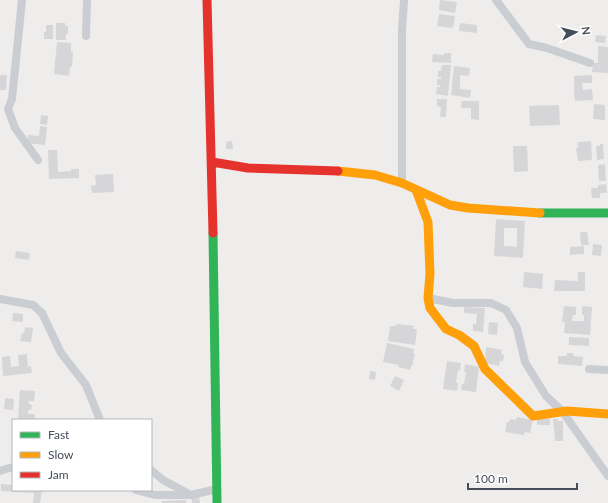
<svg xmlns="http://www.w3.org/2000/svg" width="608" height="503" viewBox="0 0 608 503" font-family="Lato,sans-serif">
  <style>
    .building { fill: #d6d6d8; fill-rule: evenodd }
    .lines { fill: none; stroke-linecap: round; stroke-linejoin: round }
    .street { stroke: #cacdd1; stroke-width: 8 }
    .fast { stroke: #30b455; stroke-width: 9 }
    .slow { stroke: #ff9f0a; stroke-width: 9 }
    .jam { stroke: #e5322d; stroke-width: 9 }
  </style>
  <rect width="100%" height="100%" fill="#eeedec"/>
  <!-- building -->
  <path class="building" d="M440,0L457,2L455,13L439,10Z
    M439,14L455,16L453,28L437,26Z
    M56,23H65V26H68V34H66V40H56Z
    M460,23L477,25V33L459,31Z
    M46,25H53V39H44V32H46Z
    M596,35L606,36L605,43L595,42Z
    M57,42L71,43V52H73L72,67H70L69,76L54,74Z
    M598,46L608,47V73L592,72L593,63H598Z
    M444,53H451V63L432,62L433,54L444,55Z
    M442,65H451L448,96L436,94L437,87H440V85H437V79H441V77H438V71H441Z
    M454,66L470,68L469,76L460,75V89L471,90L470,98L451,95Z
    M0,75H7L6,90H0Z
    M592,75V83H582L583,90L592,89L593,100L575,101V97H574V76Z
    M437,99H447L446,117H440L441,107L437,106Z
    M462,101H479V120L471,119V108H461Z
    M594,104L605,105V120L593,119Z
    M559,105L560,125L530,126L529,106Z
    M41,115L48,116L47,125L40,124Z
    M40,126L47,127L45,145L27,143L28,135L39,136Z
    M232,141L233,149H226V142Z
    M591,141L592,160L578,161L576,148H578V142Z
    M600,144H603L604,159L597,160L596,146H600Z
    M513,146H527L528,171L514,172Z
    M48,150H57L58,172L71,171V169H79V178L49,179Z
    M605,164L606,181H599L598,165Z
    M113,174L114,192L92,193L91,186L96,185L95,175Z
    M606,184L607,193H600V198H592L591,188H598V185Z
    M496,219L525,221L523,258L494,256ZM504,228H517V247L504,246Z
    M580,232H587L589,245H581Z
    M593,244L602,245L601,256L592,255Z
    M584,246V254L570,255V247Z
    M16,251L30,253L29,260L15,258Z
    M524,272L543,274L542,289L523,287Z
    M578,272H585V291H554L555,280L578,281Z
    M564,306L576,307V315H573L572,321H584V315H582V306L592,307L590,335L564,333L565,322H562Z
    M464,307L485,308L483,332L473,331V324H476L477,314L464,313Z
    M13,313L23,314V322L12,321Z
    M489,322L498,323L497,335L488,334Z
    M397,324L414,326L413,329H417L415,345L388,341L390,326H396Z
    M25,327L33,328L31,342L20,341L22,333H24Z
    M569,337L589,338V346L569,345Z
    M387,343L414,349L413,353H415L412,367L411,366L410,370L398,367L399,365L383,362Z
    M486,347L502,350L501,354L504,355L503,361H500L499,366L485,363Z
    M567,353H573V356L583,357L582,366L558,364V356H567Z
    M27,354L28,367L31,366L32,373L3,376L2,357L10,356L11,367L19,366L18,355Z
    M447,361L461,363L460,371L458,370L456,383H458L457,391L443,389Z
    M465,364L479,367L476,392L461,390L462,384H464L466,372H464Z
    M370,371L376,372L375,380L369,379Z
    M395,376L404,380L399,391L390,386Z
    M20,390L35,391L34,401H29V404L32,405L31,410H28V414H35V420L18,419Z
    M5,398L14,399L13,410L4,409Z
    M517,417L533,420L530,433L525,432L524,435L505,432L507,422H509L510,419L516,420Z
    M537,418L550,419V425H537Z
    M553,419H558V421H563V441H555Z
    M1,484L13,485V490H42L40,503H33L34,493L1,491Z
    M191,496H199L200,503H192Z
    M186,500V503H162V501Z"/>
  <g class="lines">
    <!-- street -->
    <path class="street" d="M22,0L12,99L8,109L15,128L38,160
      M496,0L529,44L547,48L590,63
      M86,36L87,0
      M402,183V30L404,0
      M428,298L453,303H491L506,310L517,328L525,362L546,396L562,411L608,476
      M0,299L33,305L42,313L61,353L86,385L100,420
      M589,369L608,370
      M151,470L163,480L189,494
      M0,471L13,467
      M136,490L155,495H191L217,489"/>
    <!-- fast -->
    <path class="fast" d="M540,213H608
      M213,233L217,503"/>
    <!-- slow -->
    <path class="slow" d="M338,171L375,175L402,183L450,205L468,208L540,213
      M416,190L428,222L430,274L428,298L430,308L446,329L459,335L474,346L485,369L533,416L567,411L608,414"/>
    <!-- jam -->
    <path class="jam" d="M207,0L213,233
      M212,162L248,168L338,171"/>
  </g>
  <!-- legend -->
  <rect x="12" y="419" width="140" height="72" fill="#ffffff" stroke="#b4b7bd"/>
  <rect x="20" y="432" width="20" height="6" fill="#30b455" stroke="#b4b7bd"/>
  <text x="48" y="439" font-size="12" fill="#444c59">Fast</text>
  <rect x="20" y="452" width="20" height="6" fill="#ff9f0a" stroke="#b4b7bd"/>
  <text x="48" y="459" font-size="12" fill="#444c59">Slow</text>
  <rect x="20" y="472" width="20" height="6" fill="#e5322d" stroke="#b4b7bd"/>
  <text x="48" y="479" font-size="12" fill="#444c59">Jam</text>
  <!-- north arrow -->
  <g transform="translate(576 32) rotate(83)" stroke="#ffffff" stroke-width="3" paint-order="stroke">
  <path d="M0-3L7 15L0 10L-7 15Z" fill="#444c59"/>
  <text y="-6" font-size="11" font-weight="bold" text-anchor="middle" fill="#444c59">N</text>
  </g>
  <!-- scale -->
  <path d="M468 483v6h109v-6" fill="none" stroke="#444c59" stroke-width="2"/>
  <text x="474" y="483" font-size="12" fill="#444c59" stroke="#ffffff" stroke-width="3" paint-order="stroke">100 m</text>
</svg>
